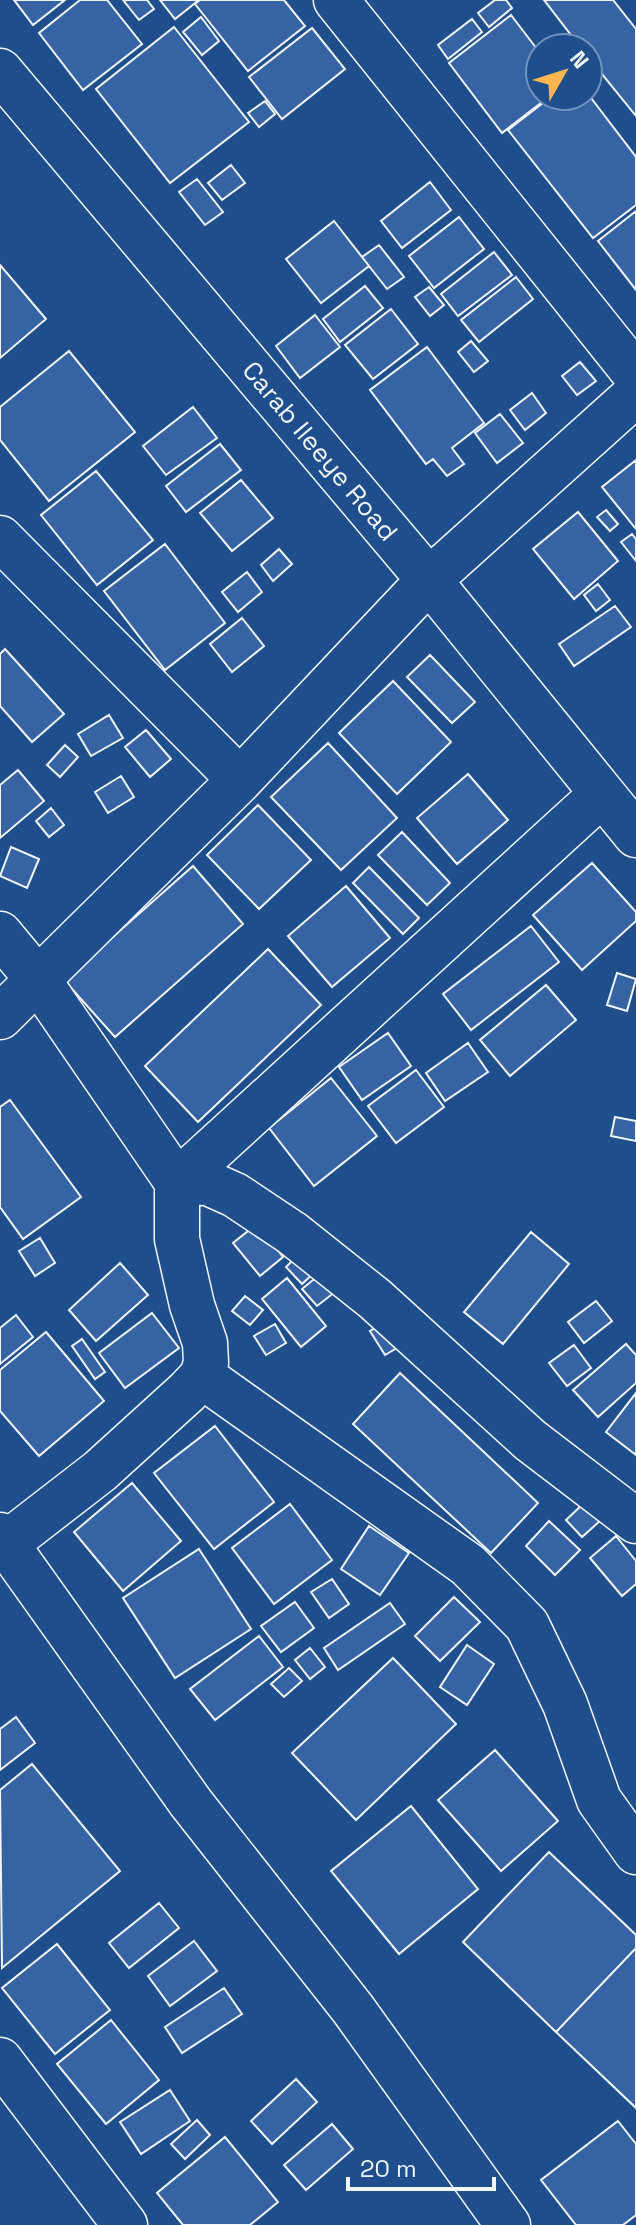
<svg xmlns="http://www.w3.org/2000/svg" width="636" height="2225" viewBox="0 0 636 2225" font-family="'Space Grotesk',sans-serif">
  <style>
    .building { fill: #3563a3; stroke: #f2f6ff; stroke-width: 2 }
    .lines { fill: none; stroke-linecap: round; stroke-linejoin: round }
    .street-casing { stroke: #f2f6ff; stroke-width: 47 }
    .street { stroke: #1f4e8c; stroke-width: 44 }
    .labels { text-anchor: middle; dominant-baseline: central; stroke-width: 6; stroke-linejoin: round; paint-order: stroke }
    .street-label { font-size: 26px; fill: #f2f6ff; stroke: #1f4e8c }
  </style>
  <rect width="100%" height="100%" fill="#1f4e8c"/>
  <!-- building -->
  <path class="building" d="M14,0H65L33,25Z
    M80,0H107L142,44L83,90L39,33Z
    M123,0H147L154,9L139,20Z
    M160,0H199L175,19Z
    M200,0H284L305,26L248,71L195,4Z
    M495,0H506L512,8L489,27L478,13Z
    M544,0H613L636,29V116L588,57V48H581Z
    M511,15L540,53V96H550L502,133L449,63Z
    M201,17L219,41L202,55L183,32Z
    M472,19L482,32L448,59L438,45Z
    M174,27L249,122L170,183L96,89Z
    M312,28L345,69L282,119L249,77Z
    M588,94L636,157V205L593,238L508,130L552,96Z
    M265,101L275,114L259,127L248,113Z
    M231,165L245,183L222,200L208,183Z
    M197,179L223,212L205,225L179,192Z
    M430,182L451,210L402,248L381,221Z
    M636,211V290L598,241Z
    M459,217L484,249L434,288L409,256Z
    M334,221L369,266L321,303L286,259Z
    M379,245L404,277L387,289L362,257Z
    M494,252L512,275L458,316L441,294Z
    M0,265L46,319L0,358Z
    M516,277L533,299L479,342L461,320Z
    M365,286L383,308L340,342L323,319Z
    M429,287L444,305L430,316L415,297Z
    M391,309L418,344L373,379L345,345Z
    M315,315L340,347L300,378L276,346Z
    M471,341L488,361L474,372L458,352Z
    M427,347L484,423L452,448L464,464L447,476L433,459L426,464L370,390Z
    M69,351L135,432L49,501L0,440V407Z
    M580,362L596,381L577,395L562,376Z
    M532,393L546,413L525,430L510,410Z
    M193,407L217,438L166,475L143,446Z
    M500,414L523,443L497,463L475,433Z
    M220,444L241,470L186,512L166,486Z
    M636,460V529L602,487Z
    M96,471L153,540L97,585L41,515Z
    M241,480L273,518L232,551L200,513Z
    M606,510L618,524L610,531L597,517Z
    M578,512L618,561L574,599L533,549Z
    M632,534L636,539V561L621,542Z
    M165,544L225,623L165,670L104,591Z
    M279,549L292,564L273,581L261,565Z
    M247,572L262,592L238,612L222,592Z
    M598,584L610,600L596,611L584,595Z
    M615,606L631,627L574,666L559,644Z
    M242,618L264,646L232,672L210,644Z
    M5,649L64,714L32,742L0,706V654Z
    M430,655L475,702L452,723L407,677Z
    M393,681L451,742L397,794L339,733Z
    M109,715L123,738L91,756L78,734Z
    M146,730L171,759L150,777L125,747Z
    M328,743L397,818L341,870L271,797Z
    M65,745L78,757L60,777L47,765Z
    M18,770L44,801L0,838V785Z
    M468,774L508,820L457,864L417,818Z
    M121,776L134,797L108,813L95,792Z
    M258,805L311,860L259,909L207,855Z
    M51,808L64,825L49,837L36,821Z
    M402,832L450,883L427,905L378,855Z
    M11,847L39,859L27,888L0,876Z
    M592,863L636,912V921L582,970L533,915Z
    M193,866L243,924L115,1037L64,980Z
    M369,867L419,918L403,934L353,883Z
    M346,886L390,938L332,987L288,936Z
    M531,926L559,962L471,1030L443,994Z
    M268,949L321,1005L198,1122L145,1066Z
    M617,973L636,979L627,1011L607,1005Z
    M546,985L576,1020L510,1076L480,1040Z
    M388,1033L411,1066L362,1100L339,1067Z
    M468,1043L488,1072L445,1101L426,1073Z
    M416,1070L444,1107L396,1143L368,1106Z
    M331,1078L377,1136L314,1186L269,1128Z
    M10,1100L81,1197L23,1239L0,1207V1107Z
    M615,1117L636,1121V1141L611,1136Z
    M257,1224L283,1257L260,1276L233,1243Z
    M531,1232L569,1264L503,1344L464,1312Z
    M40,1238L55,1263L35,1276L19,1251Z
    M300,1253L316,1271L302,1284L286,1267Z
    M120,1263L148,1295L96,1341L69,1310Z
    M319,1275L335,1292L317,1306L302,1289Z
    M287,1278L326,1326L301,1347L262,1299Z
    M245,1296L263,1310L250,1325L232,1311Z
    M596,1301L612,1321L584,1343L568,1322Z
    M152,1313L179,1348L125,1388L99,1353Z
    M16,1315L33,1337L0,1364V1328Z
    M383,1323L397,1348L385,1355L370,1331Z
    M275,1324L286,1343L266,1355L254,1336Z
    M46,1332L104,1401L39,1456L0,1411V1370Z
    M82,1339L105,1372L95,1379L72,1346Z
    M626,1344L636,1355V1383L598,1417L573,1390Z
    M574,1345L591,1368L567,1386L549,1363Z
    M400,1373L538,1503L491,1553L353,1424Z
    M636,1393V1455L606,1432Z
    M215,1426L274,1502L214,1549L154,1473Z
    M132,1483L181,1541L123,1591L74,1532Z
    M585,1502L601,1520L582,1537L566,1520Z
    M290,1504L332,1560L274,1604L232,1548Z
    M549,1521L580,1550L555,1575L526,1546Z
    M369,1526L409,1553L380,1595L341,1569Z
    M616,1536L636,1561V1584L622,1596L590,1558Z
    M199,1549L251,1629L175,1678L123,1598Z
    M332,1579L349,1604L329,1618L311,1592Z
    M454,1597L480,1622L440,1661L415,1636Z
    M295,1602L314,1628L281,1652L261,1626Z
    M390,1603L405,1624L338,1670L324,1648Z
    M259,1636L283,1667L215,1720L190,1689Z
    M467,1645L494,1664L467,1705L440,1687Z
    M310,1648L325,1667L310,1679L295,1660Z
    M393,1658L456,1724L356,1820L292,1753Z
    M289,1668L302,1681L284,1697L271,1684Z
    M16,1717L35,1743L0,1770V1729Z
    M495,1750L558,1821L501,1871L438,1800Z
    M32,1764L120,1871L2,1968L0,1790Z
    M411,1806L478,1889L399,1954L331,1871Z
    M549,1852L636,1935V1948L556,2032L463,1942Z
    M159,1903L179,1928L129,1968L109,1943Z
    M194,1941L217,1971L170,2006L148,1976Z
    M57,1944L110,2010L55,2054L2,1988Z
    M636,1948V2108L556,2032Z
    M224,1988L242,2014L182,2053L165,2027Z
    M111,2020L159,2080L106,2124L57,2064Z
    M296,2079L317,2102L272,2144L251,2121Z
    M170,2090L190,2121L141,2154L120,2122Z
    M197,2120L210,2135L185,2159L171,2144Z
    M618,2121L636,2144V2215L623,2225H576L541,2180Z
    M332,2124L353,2149L306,2190L284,2165Z
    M225,2137L278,2202L250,2225H183L157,2193Z"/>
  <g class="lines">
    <!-- street casing -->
    <g class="street-casing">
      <path id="street" d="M336,0L636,375
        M0,71L429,580L636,835
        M0,538L240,780
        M0,934L39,981L177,1182V1239L192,1305L205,1343L206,1363L202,1376L187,1392L100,1471L7,1543
        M0,1017L240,780L429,580L636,394
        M177,1182L208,1183L235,1195L292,1233L375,1299L530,1440L636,1521
        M177,1182L602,794
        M202,1376L468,1565L527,1625L565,1704L599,1800L636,1852
        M0,1535L191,1803L353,2009L508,2225
        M0,2060L125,2225"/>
    </g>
    <!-- street -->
    <use href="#street" class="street"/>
  </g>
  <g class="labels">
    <!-- street labels -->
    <g class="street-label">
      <text transform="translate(320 451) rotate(50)">Carab Ileeye Road</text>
    </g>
  </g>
  <!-- north arrow -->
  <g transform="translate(564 72) rotate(51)"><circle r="38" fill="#1f4e8c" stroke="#7391ba" stroke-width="2"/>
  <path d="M0-6L14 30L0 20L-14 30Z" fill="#ffb74d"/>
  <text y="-12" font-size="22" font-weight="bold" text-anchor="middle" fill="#f2f6ff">N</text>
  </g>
  <!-- scale -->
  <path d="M348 2177v12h146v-12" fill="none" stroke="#f2f6ff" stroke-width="4"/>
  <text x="360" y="2177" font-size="24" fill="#f2f6ff" stroke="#1f4e8c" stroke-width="6" paint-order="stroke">20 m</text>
</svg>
